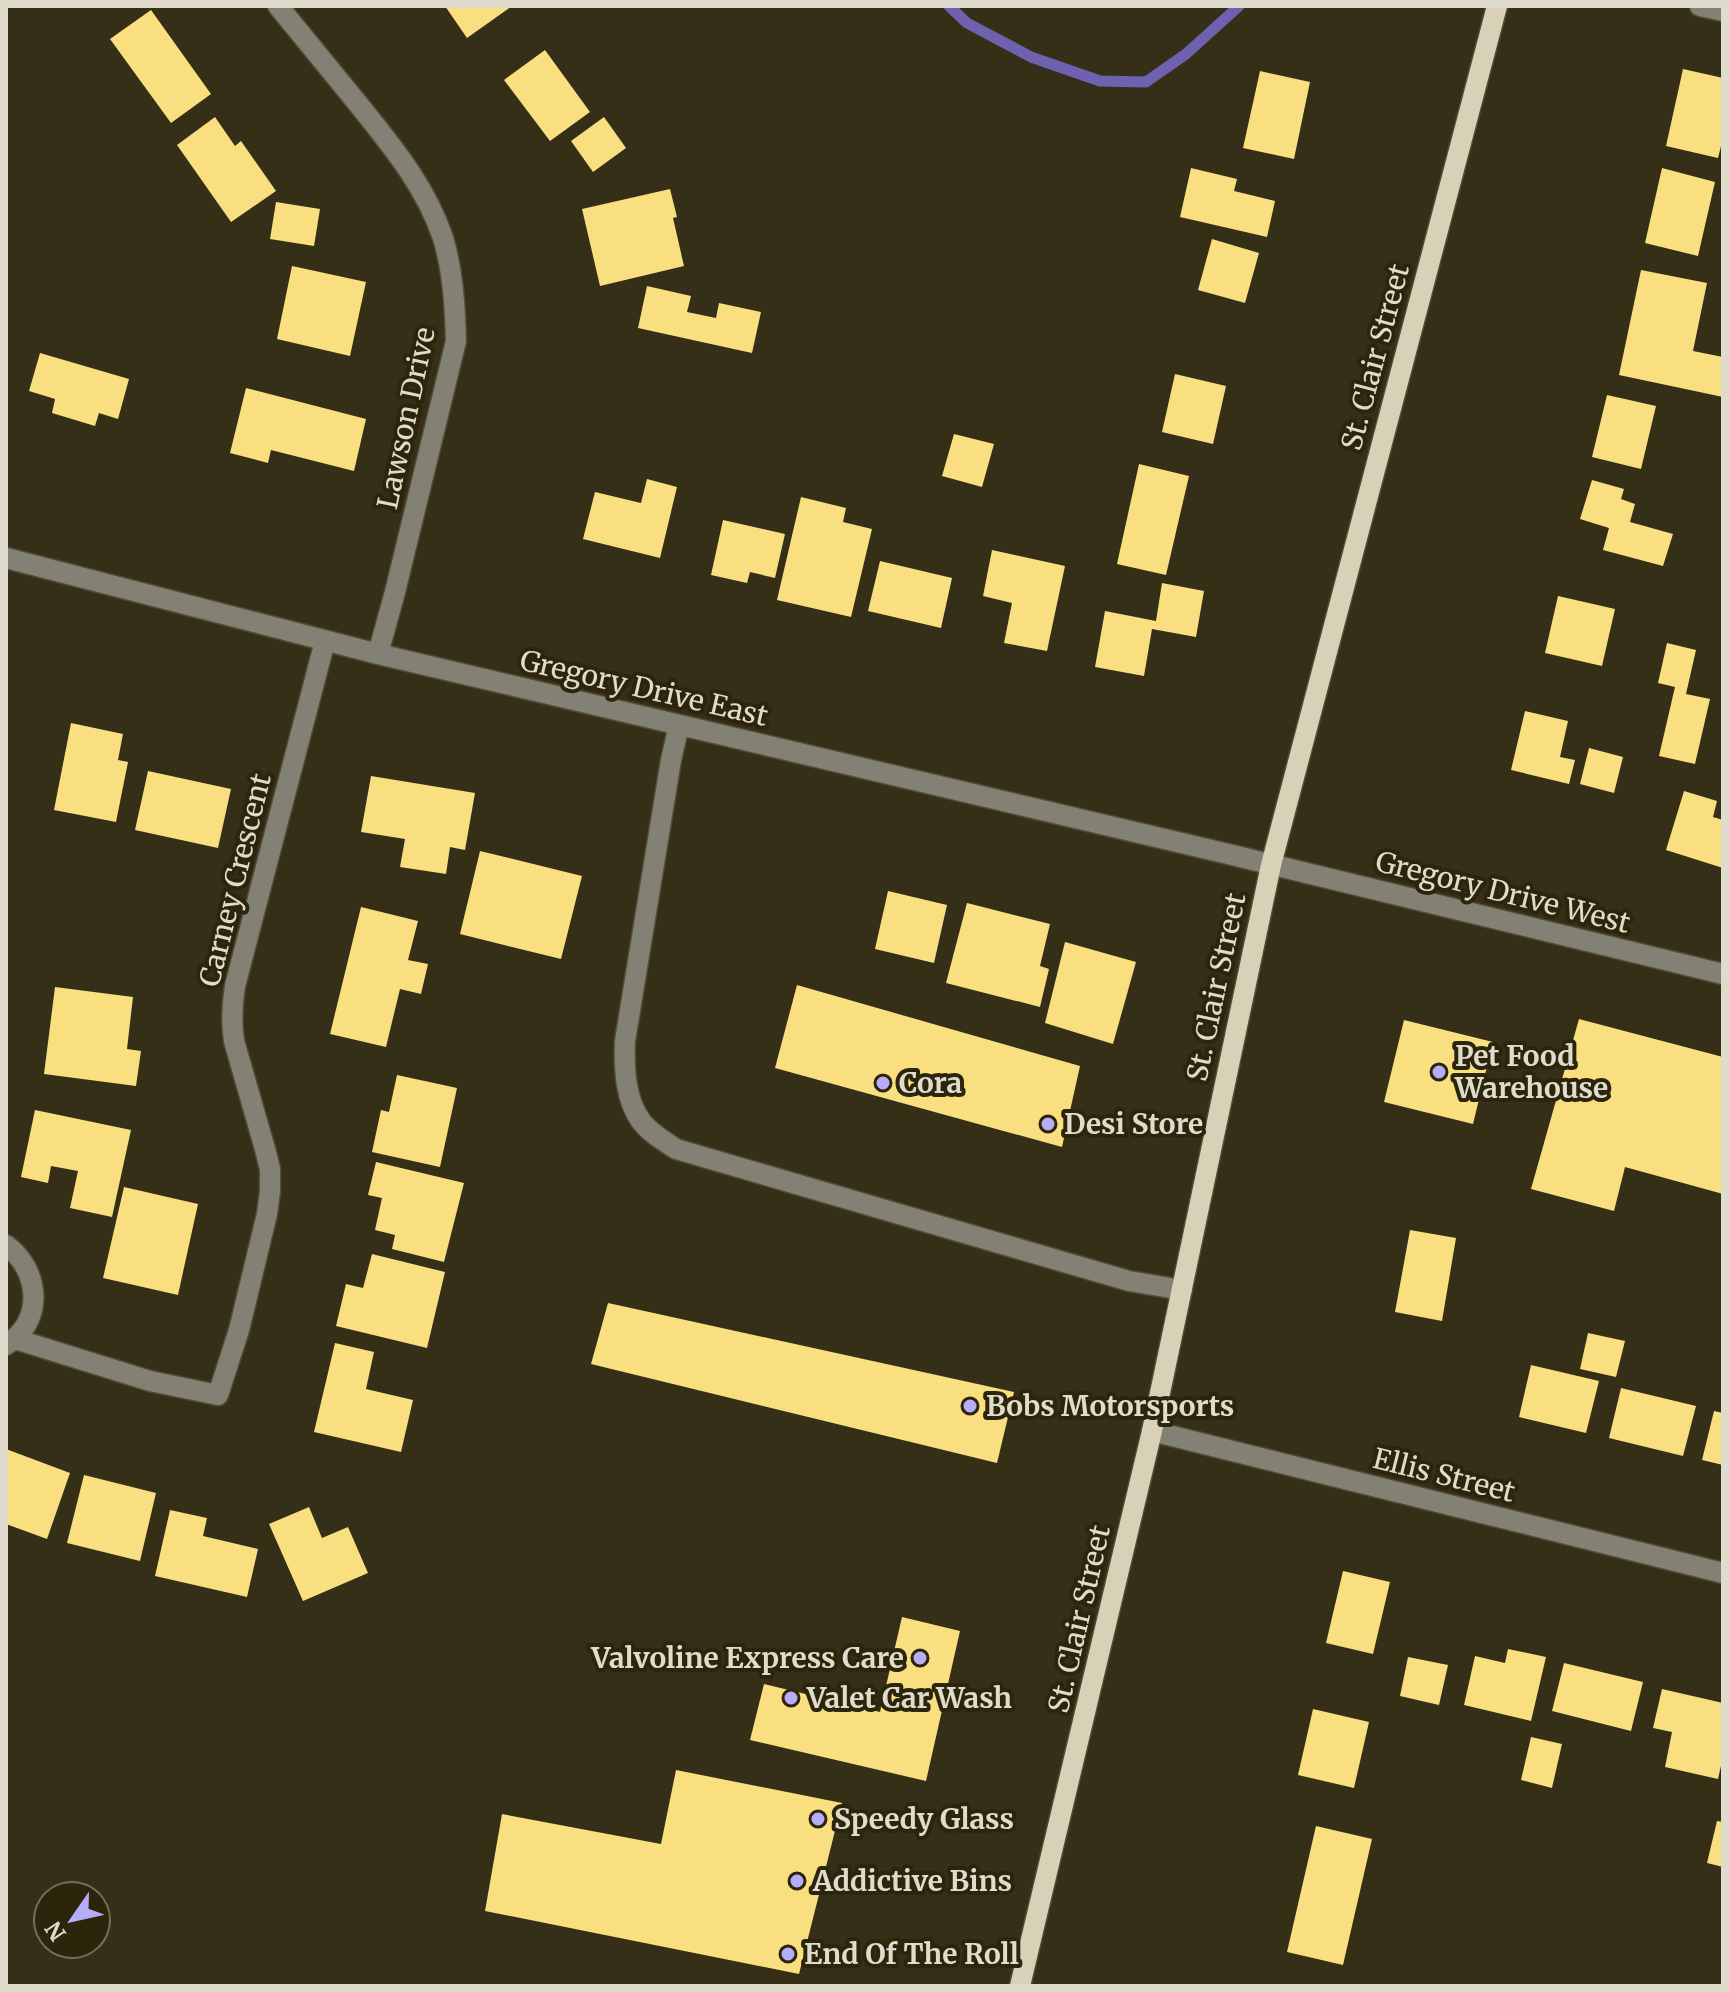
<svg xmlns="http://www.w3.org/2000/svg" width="1729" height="1992" viewBox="0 0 1729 1992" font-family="Merriweather,serif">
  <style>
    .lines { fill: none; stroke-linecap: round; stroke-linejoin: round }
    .stream { stroke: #6e61af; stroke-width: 11 }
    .building { fill: #f9df80 }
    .minor-casing { stroke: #514b34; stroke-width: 23 }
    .major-casing { stroke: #514b34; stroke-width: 23 }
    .minor { stroke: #838074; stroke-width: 20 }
    .major { stroke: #d8d1b8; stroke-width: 20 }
    .poi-dot { fill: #b6acf8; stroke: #2c250c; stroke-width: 3 }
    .labels { text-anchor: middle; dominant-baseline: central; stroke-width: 8; stroke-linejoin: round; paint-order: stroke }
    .street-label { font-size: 28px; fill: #e0dccd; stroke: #2c250c }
    .poi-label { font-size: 28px; font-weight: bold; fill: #e0dccd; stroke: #2c250c; text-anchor: start }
  </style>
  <rect width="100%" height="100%" fill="#362f17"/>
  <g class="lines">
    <!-- stream -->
    <path class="stream" d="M949,6L967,23L1031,57L1100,81L1146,82L1186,54L1239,6"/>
  </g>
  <!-- building -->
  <path class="building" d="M445,6H512L467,38Z
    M151,10L211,94L171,123L110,39Z
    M545,50L590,112L550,141L504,80Z
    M1683,69L1723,78V138L1718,158L1666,146Z
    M1260,71L1310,82L1294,159L1243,148Z
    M215,117L235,146L241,141L276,191L231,222L177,145Z
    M604,117L626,148L593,172L571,141Z
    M1191,168L1237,179L1234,191L1275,201L1267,237L1180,217Z
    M1662,168L1715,182L1698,256L1645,243Z
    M670,189L677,217L673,218L684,266L600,286L582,209Z
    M276,202L320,209L314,246L270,239Z
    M1212,239L1259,253L1245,303L1198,290Z
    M292,266L366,282L350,356L277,339Z
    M1641,270L1707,283L1693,351L1723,357V397L1619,375Z
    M647,286L691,296L687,312L716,318L719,303L761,312L752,353L638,328Z
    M40,353L129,379L118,419L99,413L95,426L52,413L55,399L29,391Z
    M1175,374L1226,386L1213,444L1162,432Z
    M246,388L366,419L354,471L271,450L268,463L230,453Z
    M1607,395L1656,406L1641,469L1592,457Z
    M954,434L994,444L982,487L942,476Z
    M1139,464L1189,476L1166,575L1117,564Z
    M647,479L677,487L660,558L583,539L595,492L641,503Z
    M1592,480L1624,489L1621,499L1635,504L1630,522L1673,534L1663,566L1603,550L1609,528L1580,519Z
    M801,497L846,508L843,522L872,529L851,617L777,600Z
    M723,520L785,534L775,578L750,572L747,583L711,575Z
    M992,550L1065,566L1047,651L1004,643L1012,603L983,596Z
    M880,561L952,578L941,628L868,611Z
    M1162,583L1204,591L1196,637L1152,629L1144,676L1095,667L1105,611L1156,621Z
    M1558,596L1615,609L1602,666L1545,653Z
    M1667,643L1696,650L1686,694L1710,699L1695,764L1659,756L1675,687L1658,683Z
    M1525,711L1568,721L1560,757L1575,760L1569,784L1511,770Z
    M71,723L123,734L118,760L128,762L116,822L54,810Z
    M1589,748L1623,757L1614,793L1580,784Z
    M148,771L231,789L218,848L135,830Z
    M371,776L475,793L465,850L450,847L446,874L400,867L405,839L361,832Z
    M1684,791L1717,801L1713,817L1723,820V868L1666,850Z
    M480,851L582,876L561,959L460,934Z
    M888,891L947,905L934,963L875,949Z
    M967,903L1050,924L1040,966L1049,969L1040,1007L946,983Z
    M361,907L418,921L408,960L428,964L421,994L400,989L386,1047L330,1034Z
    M1065,942L1136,962L1113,1044L1045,1023Z
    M797,985L1080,1066L1062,1147L775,1068Z
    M55,987L133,997L127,1049L141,1051L136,1086L44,1074Z
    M1579,1019L1723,1057V1194L1625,1167L1614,1211L1531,1189Z
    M1404,1020L1493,1042L1473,1124L1384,1102Z
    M397,1075L457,1088L440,1167L372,1152L381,1110L389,1112Z
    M35,1110L131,1130L112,1217L70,1208L78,1171L51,1166L48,1183L21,1177Z
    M376,1162L464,1183L444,1262L392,1249L395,1235L375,1230L382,1198L368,1195Z
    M124,1187L198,1204L178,1295L103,1278Z
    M1410,1230L1456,1238L1442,1321L1395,1312Z
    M372,1254L445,1272L427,1348L336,1326L346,1284L363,1288Z
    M608,1303L1014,1392L997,1463L591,1364Z
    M1588,1333L1625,1341L1616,1377L1580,1369Z
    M335,1343L374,1352L366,1389L413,1400L401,1452L314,1432Z
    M1531,1365L1599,1381L1586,1433L1519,1417Z
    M1621,1388L1696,1406L1683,1456L1609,1438Z
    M1714,1411L1723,1413V1465L1702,1460Z
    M6,1449L70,1473L47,1539L6,1524Z
    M84,1475L156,1493L140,1561L67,1543Z
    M309,1507L322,1538L348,1527L368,1573L303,1601L269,1524Z
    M170,1510L207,1518L203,1536L258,1549L247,1597L155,1576Z
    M1343,1571L1390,1582L1373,1654L1326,1643Z
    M902,1617L960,1631L926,1781L750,1740L764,1684L880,1712Z
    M1508,1649L1546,1657L1531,1721L1464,1705L1475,1656L1505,1663Z
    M1408,1657L1448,1665L1439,1705L1400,1696Z
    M1564,1663L1643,1682L1631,1731L1552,1711Z
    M1662,1689L1723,1703V1757L1718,1779L1665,1767L1672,1732L1653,1728Z
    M1313,1709L1369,1722L1354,1788L1298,1775Z
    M1531,1737L1562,1744L1552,1788L1521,1780Z
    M676,1770L842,1803L799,1974L485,1911L502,1814L661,1844Z
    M1717,1821L1723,1822V1867L1707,1863Z
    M1316,1826L1372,1839L1343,1965L1287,1952Z"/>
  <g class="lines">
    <!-- minor casing -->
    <g class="minor-casing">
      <path id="minor" d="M278,6C305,39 332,72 359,105C392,146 426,187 443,238C453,271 455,306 456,341L395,592L378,654
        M1700,6L1723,11
        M6,558L378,654L1224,853L1723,974
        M679,725L671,760L625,1041C624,1068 625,1099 641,1121C650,1133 664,1141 676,1149L1129,1281L1182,1290
        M6,1245C40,1270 45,1321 6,1345
        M15,1339L150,1381L218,1395L239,1330L267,1214L270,1191V1169L265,1149L234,1041C231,1022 232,1005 235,986L325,641
        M1152,1431L1723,1573"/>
    </g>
    <!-- major casing -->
    <g class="major-casing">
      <path id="major" d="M1020,1986L1152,1431L1271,865L1497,6"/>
    </g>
    <!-- minor -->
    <use href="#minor" class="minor"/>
    <!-- major -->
    <use href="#major" class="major"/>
  </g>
  <!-- markers -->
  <g class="poi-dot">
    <circle cx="1439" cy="1072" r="8"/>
    <circle cx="883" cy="1083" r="8"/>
    <circle cx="1048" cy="1124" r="8"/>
    <circle cx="970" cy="1406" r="8"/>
    <circle cx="920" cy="1658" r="8"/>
    <circle cx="791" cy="1698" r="8"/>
    <circle cx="818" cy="1819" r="8"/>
    <circle cx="797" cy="1881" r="8"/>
    <circle cx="788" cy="1954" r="8"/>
  </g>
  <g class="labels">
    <!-- street labels -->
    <g class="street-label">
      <text transform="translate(1375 357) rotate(-75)">St. Clair Street</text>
      <text transform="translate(406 418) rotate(-78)">Lawson Drive</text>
      <text transform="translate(644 688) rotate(13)">Gregory Drive East</text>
      <text transform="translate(235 880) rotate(-76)">Carney Crescent</text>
      <text transform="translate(1503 892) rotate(14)">Gregory Drive West</text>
      <text transform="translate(1216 987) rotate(-78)">St. Clair Street</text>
      <text transform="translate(1444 1475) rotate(14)">Ellis Street</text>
      <text transform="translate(1079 1619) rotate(-77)">St. Clair Street</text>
    </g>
    <!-- poi labels -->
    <g class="poi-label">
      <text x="1455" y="1056">Pet Food<tspan x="1455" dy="32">Warehouse</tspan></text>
      <text x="899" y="1083">Cora</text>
      <text x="1064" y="1124">Desi Store</text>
      <text x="986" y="1406">Bobs Motorsports</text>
      <text x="904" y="1658" text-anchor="end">Valvoline Express Care</text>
      <text x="807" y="1698">Valet Car Wash</text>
      <text x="834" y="1819">Speedy Glass</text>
      <text x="813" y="1881">Addictive Bins</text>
      <text x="804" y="1954">End Of The Roll</text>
    </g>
  </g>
  <!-- border -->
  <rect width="1729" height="1992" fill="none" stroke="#e0dccd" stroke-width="16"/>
  <!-- north arrow -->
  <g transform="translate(72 1920) rotate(236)"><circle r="38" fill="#2c250c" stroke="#746e59" stroke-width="2"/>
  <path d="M0-6L14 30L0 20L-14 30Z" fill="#b6acf8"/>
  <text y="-12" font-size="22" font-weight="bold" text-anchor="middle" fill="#e0dccd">N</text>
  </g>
</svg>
